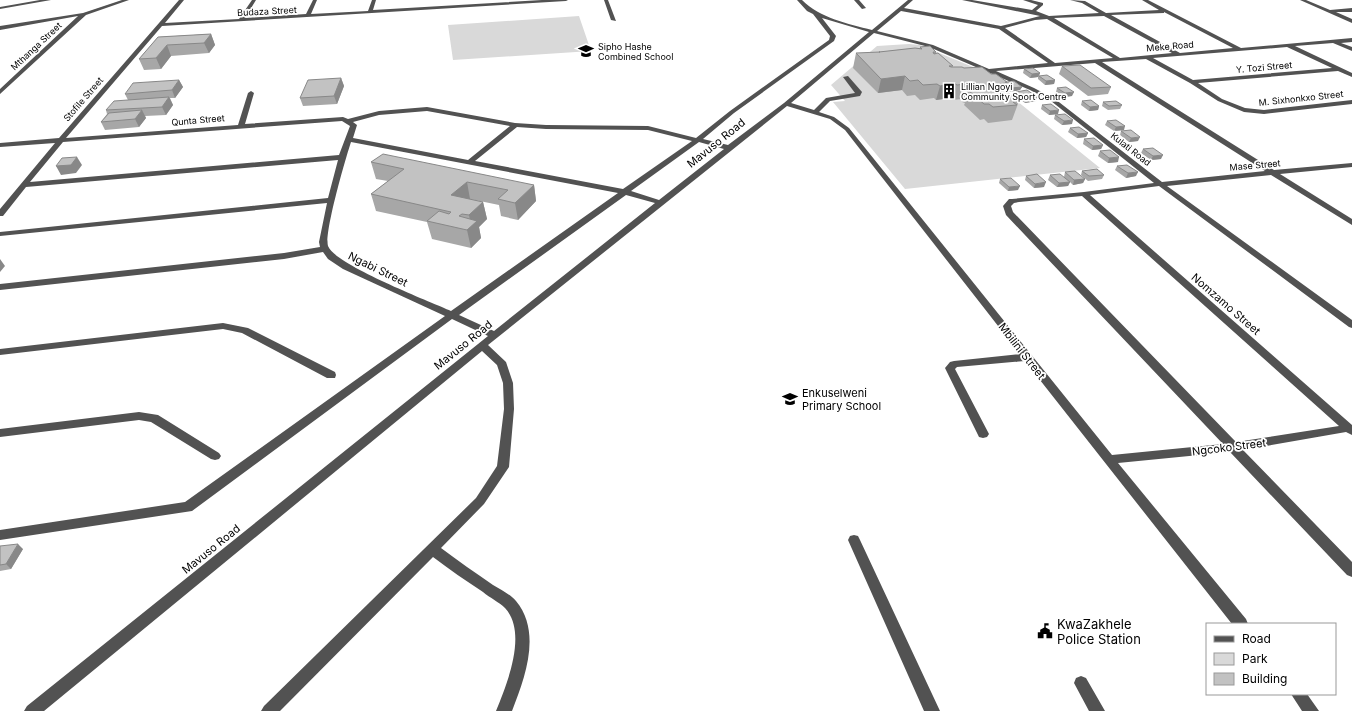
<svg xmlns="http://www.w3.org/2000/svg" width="1352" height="711" viewBox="0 0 1352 711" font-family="Inter,sans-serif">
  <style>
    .green { fill: #d9d9d9 }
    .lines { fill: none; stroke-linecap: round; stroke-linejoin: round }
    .minor { fill: #525252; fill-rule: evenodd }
    .wall { fill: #a7a7a7 }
    .shaded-wall { fill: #888 }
    .building { fill: #c2c2c2; stroke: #888 }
    .labels { text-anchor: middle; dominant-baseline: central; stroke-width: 3.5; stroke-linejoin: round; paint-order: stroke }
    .far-street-label { font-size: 9px; fill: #000; stroke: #fff }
    .far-poi-label { font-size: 9px; fill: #000; stroke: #fff; text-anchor: start }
    .street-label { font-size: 11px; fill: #000; stroke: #fff }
    .poi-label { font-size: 11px; fill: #000; stroke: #fff; text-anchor: start }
    .near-poi-label { font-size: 13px; fill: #000; stroke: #fff; text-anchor: start }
  </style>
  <rect width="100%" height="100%" fill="#fff"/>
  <!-- green -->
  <path class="green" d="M579,16L591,51L453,60L448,25Z
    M909,44L920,45L973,67L953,70L991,80L1100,168L905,189L833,102L845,101L831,85L877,46Z"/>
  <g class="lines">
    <!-- minor -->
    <path class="minor" d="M40,0H51L0,9V7Z
      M122,0H129L86,15L0,94V89L78,16L0,30V26L83,13Z
      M179,0H184L165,23L239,19L252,0H256L245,18L306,14L313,0H317L311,14L368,11L372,0H376L373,10L542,0H568L566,1L162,26L66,138L238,125L248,93L251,91L254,93L245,124L343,117L348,119L379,111L427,107L515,123L546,125L648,126L696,138L730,111L829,40L830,36L813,14L807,11L797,0H802C820,18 848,24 872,30L908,0H913L904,8L1001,26L1040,16L962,0H972L1032,10L1038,5L1023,0H1031L1043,3V5L1036,11L1049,16L1099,13L1082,3L1070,0L1085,1L1106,13L1159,10L1142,0H1148L1241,48L1352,38V42L1341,43L1352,47V51L1333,43L1295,46L1352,73V77L1338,71L1198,83L1222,99L1245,108L1264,110L1352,100V104L1264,114L1244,112L1218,101L1190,83L1146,59L1102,62L1274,170L1352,163V167L1280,174L1352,219V225L1271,175L1167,186L1352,320V328L1349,327L1159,186L1090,195L1352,425V435L1346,432L1243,450L1352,562V577L1347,575L1230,452L1118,463L1246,619L1248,624H1232L1025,361L957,367L955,369L989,434L987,437L983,438L979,437L945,368L950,362L954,361L1020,354L845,130L830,119L787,106L488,345L506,362L513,383L514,409L509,467L484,504L441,548C458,561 476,573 493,585C501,590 510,594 516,601C542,632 525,678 512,711H496C507,684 528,633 505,608C499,602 490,598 483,592C466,581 449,569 433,557L280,711H261L264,706L476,498L497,466L504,409L503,383L497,365L482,351L44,711H24L27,706L488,336L452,319L192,511L0,540V530L185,502L445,316L343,269L328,259L323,252L284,259L0,290V284L284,253L320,247L319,242L327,203L0,236V232L328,198L338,160L26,187L3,216H0V209L55,143L0,147V143L59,138ZM901,11L999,29L1048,63L989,69L933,45L877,31ZM1164,13V12L1233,48L1180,53L1111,15ZM1104,16L1172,53L1120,58L1054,18ZM822,18L869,32L784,103L728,145L703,139L734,113L834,41L836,36ZM1047,19L1113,58L1055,63L1005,28L1035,20ZM874,33L929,47L1030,90L1051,101L1154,183L1084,192L1012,199H1009L1003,206L1006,215L1223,444L1112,455L849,128L834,117L819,112L830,101L860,96L862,92L848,76L843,77L855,93L826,98L814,110L791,103ZM1287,47L1332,68L1193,80L1153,58ZM1095,63L1265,171L1162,182L1055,99L1034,88L996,71ZM427,111L510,126L468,160L353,138L357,125L353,122L379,115ZM342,121L350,126L339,155L30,182L63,142ZM517,127L546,129L648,130L692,141L623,189L475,161ZM351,142L618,193L451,311C429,301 335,265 328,246C324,233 346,157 351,142ZM699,142L724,149L659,200L631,191ZM626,195L655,203L494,331L459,315ZM1082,196L1339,426L1236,442L1013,212L1011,206L1014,203L1019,202Z
      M604,0H608L616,21L611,20Z
      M854,0H859L866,8L862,9Z
      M1300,0H1306L1330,10L1352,8V12H1336L1352,19V23Z
      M223,323L248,328L335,372L336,375L335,378H327L242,333L223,329L0,355V349Z
      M139,412L158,415L219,453L221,456L219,459L215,460L211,459L151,422L139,420L0,437V429Z
      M854,535L858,536L860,540L940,711H924L848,540L850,536Z
      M1081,676L1086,678L1105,711H1089L1074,683L1076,678Z
      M1291,694H1307L1319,711H1302Z"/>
  </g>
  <!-- wall -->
  <path class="wall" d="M211,34L215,45L209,53L171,56L161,69L144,70L139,59L158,37Z
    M920,47L936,52V54L952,67L964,68L991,74L1007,82L1022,87L1020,90L1010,92L1005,88V90L1019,101L1012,120L988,123L984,119L980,120L964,105L965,103L962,102L963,100L962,99L953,100L950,98L936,100L934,98L920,100L915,95L907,96L902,90L878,93L853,68L856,53H878L879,52L920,48Z
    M1062,66L1111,87L1108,94L1088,96L1059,74Z
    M1024,69L1040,73L1039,76L1055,80L1054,84L1045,85L1038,79V77L1030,78L1023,73Z
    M341,78L344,86L337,104L303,106L300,98Z
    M179,80L183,87L175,98H170L173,105L166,115L145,116L146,118L139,127L105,130L101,122L107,114L106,110L128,100L125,94Z
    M1057,88L1072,96L1064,97L1056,92Z
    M1016,92L1037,97L1036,101L1025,103L1015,96Z
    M1082,101L1099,106L1098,110L1089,111L1081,105Z
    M1103,102L1122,105L1120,109L1108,110L1102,106Z
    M1042,105L1058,114L1049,115L1041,109Z
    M1055,115L1072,124L1062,125L1054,119Z
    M1107,121L1124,130L1114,131L1105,125Z
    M1070,128L1088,133L1086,137L1077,138L1068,132Z
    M1121,131L1138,141L1129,142L1120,135Z
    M1084,139L1103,145L1101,149L1092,150L1083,144Z
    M1143,149L1161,159L1151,160L1141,153Z
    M1100,151L1118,162L1108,163L1098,156Z
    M371,162L534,185L536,201L518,220L501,216L499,205L470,199L483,202L487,219L479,227L481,238L471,248L432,239L427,222L376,211L371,194L388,181L376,179Z
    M1117,166L1136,176L1126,178L1115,170Z
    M1082,171L1104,175L1102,179L1088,181L1081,175Z
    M1065,172L1085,179L1083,183L1073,185L1070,182L1068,186L1057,187L1048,180L1050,175L1064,177Z
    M1026,176L1044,187L1034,188L1025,180Z
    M1000,179L1018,190L1008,191L999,183Z
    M0,546L23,549L11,569L0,571Z"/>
  <!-- shaded-wall -->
  <path class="shaded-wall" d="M211,34L215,45L209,53L204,43Z
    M167,45L171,56L161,69L156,58Z
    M1040,73L1038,77L1030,78L1032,74Z
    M905,76L902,90L878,93L881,79Z
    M341,78L344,86L337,104L334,96Z
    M179,80L183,87L175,98L172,90Z
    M1055,80L1054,84L1045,85L1046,81Z
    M954,83L950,98L936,100L940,86Z
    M1022,87L1020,90L1010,92L1011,88Z
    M1074,92L1072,96L1064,97L1065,93Z
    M169,97L173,105L166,115L162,107Z
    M1037,97L1036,101L1025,103L1027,99Z
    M1099,106L1098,110L1089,111L1090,107Z
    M142,110L146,118L139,127L135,119Z
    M1059,110L1058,114L1049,115L1050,111Z
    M1073,120L1072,124L1062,125L1064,121Z
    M1125,126L1124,130L1114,131L1116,127Z
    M1088,133L1086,137L1077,138L1078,134Z
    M1140,137L1138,141L1129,142L1131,138Z
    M1103,145L1101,149L1092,150L1093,146Z
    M1163,155L1161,159L1151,160L1153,156Z
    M77,157L82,165L76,173L61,175L56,166Z
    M1119,157L1118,162L1108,163L1109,158Z
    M1138,172L1136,176L1126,178L1128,173Z
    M1085,179L1083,183L1073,185L1074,180Z
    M467,182L470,199L455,212L451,195Z
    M1046,182L1044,187L1034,188L1035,184Z
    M1070,182L1068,186L1057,187L1059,183Z
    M534,185L536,201L518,220L515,203Z
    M1020,186L1018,190L1008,191L1009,187Z
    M483,202L487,219L479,227L481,238L471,248L467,230L471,226L469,215Z
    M0,259L5,266L0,272Z
    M18,544L23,549L11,569L6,564Z"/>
  <!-- building -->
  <path class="building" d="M211,34L204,43L167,45L156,58L139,59L158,37Z
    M930,46L936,52H933L934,54L938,53L953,66H949L951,67H962L964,68L982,67L991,74H996L1007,82H1005L1007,83L997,84L1019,101L1013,102L1017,105L993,107L989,104H984L968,90H971L966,87H969L966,84L957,85L954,83L940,86L937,84L923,85L918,80L910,81L905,76L881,79L856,53L880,52H879L915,48L922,49L920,47Z
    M1080,65L1111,87L1091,88L1062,66Z
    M1033,68L1040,73L1032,74L1024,69Z
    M1047,75L1055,80L1046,81L1039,76Z
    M341,78L334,96L300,98L308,80Z
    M179,80L172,90L125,94L133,83Z
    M1014,81L1022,87L1011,88L1006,84L1007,82Z
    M1066,87L1074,92L1065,93L1057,88Z
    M1027,90L1037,97L1027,99L1016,92Z
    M169,97L162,107L106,110L114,101Z
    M1091,100L1099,106L1090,107L1082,101Z
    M1116,101L1122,105L1109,106L1103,102Z
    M1051,104L1059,110L1050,111L1042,105Z
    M142,110L135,119L101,122L109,113Z
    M1065,114L1073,120L1064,121L1055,115Z
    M1116,120L1125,126L1116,127L1107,121Z
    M1079,127L1088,133L1078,134L1070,128Z
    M1131,130L1140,137L1131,138L1121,131Z
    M1094,138L1103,145L1093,146L1084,139Z
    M1153,148L1163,155L1153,156L1143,149Z
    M1110,150L1119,157L1109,158L1100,151Z
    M383,154L534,185L515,203L498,199L508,190L467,182L451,195L483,202L469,215L462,214L459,216L477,221L467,230L427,221L439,211L449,214L451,212L371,194L404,169L371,162Z
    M77,157L71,165L56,166L62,158Z
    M1127,165L1138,172L1128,173L1117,166Z
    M1097,169L1104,175L1089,176L1082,171Z
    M1075,171L1085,179L1074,180L1065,172Z
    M1037,174L1046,182L1035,184L1026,176Z
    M1060,174L1070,182L1059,183L1050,175Z
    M1011,178L1020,186L1009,187L1000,179Z
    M18,544L6,564L0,565V546Z"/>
  <!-- icons -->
  <defs>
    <g id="school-bare" transform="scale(1.2)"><path d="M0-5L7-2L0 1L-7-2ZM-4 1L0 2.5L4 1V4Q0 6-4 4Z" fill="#000" stroke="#fff" stroke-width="2.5" paint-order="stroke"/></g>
    <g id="building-bare" transform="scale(1.2)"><path d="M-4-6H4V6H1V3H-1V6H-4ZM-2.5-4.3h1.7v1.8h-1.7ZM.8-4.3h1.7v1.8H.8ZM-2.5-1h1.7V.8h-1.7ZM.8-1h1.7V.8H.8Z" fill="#000" stroke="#fff" stroke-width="2.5" paint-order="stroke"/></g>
    <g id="civic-bare" transform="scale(1.2)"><path d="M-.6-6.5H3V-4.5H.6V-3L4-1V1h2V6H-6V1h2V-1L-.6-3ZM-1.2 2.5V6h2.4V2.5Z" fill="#000" stroke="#fff" stroke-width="2.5" paint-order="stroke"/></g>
  </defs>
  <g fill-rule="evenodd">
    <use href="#school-bare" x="586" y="51"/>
    <use href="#building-bare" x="949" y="91"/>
    <use href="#school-bare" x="790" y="399"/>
    <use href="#civic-bare" x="1045" y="631"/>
  </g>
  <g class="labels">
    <!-- far-street labels -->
    <g class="far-street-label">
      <text transform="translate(267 11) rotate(-3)">Budaza Street</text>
      <text transform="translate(36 46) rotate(-43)">Mthanga Street</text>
      <text transform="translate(1170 46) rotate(-5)">Meke Road</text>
      <text transform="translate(1264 67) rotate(-5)">Y. Tozi Street</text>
      <text transform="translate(1301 98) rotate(-6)">M. Sixhonkxo Street</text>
      <text transform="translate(83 99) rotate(-49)">Stofile Street</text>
      <text transform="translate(198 120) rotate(-5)">Qunta Street</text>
      <text transform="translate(1131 149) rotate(38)">Kulati Road</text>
      <text transform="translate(1255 165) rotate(-5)">Mase Street</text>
    </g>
    <!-- far-poi labels -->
    <g class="far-poi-label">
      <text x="598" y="46">Sipho Hashe<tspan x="598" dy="10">Combined School</tspan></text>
      <text x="961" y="86">Lillian Ngoyi<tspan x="961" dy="10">Community Sport Centre</tspan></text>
    </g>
    <!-- street labels -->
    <g class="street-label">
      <text transform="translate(716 143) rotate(-39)">Mavuso Road</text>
      <text transform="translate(378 269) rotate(26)">Ngabi Street</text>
      <text transform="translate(1226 304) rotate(41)">Nomzamo Street</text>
      <text transform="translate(463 345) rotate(-39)">Mavuso Road</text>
      <text transform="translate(1022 351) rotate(52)">Mbilini Street</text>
      <text transform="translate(1229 447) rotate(-7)">Ngcoko Street</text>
      <text transform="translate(211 549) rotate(-39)">Mavuso Road</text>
    </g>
    <!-- poi labels -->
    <g class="poi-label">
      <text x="802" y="393">Enkuselweni<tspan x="802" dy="13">Primary School</tspan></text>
    </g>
    <!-- near-poi labels -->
    <g class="near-poi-label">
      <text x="1057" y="624">KwaZakhele<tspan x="1057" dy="15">Police Station</tspan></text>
    </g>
  </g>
  <!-- legend -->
  <rect x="1206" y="623" width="130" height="72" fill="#ffffff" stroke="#999999"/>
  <rect x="1214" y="636" width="20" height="6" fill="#525252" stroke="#999999"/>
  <text x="1242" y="643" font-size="12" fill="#000000">Road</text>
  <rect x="1214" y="653" width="20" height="12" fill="#d9d9d9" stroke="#999999"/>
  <text x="1242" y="663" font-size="12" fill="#000000">Park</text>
  <rect x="1214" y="673" width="20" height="12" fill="#c2c2c2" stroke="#999999"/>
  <text x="1242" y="683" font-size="12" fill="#000000">Building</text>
</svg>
